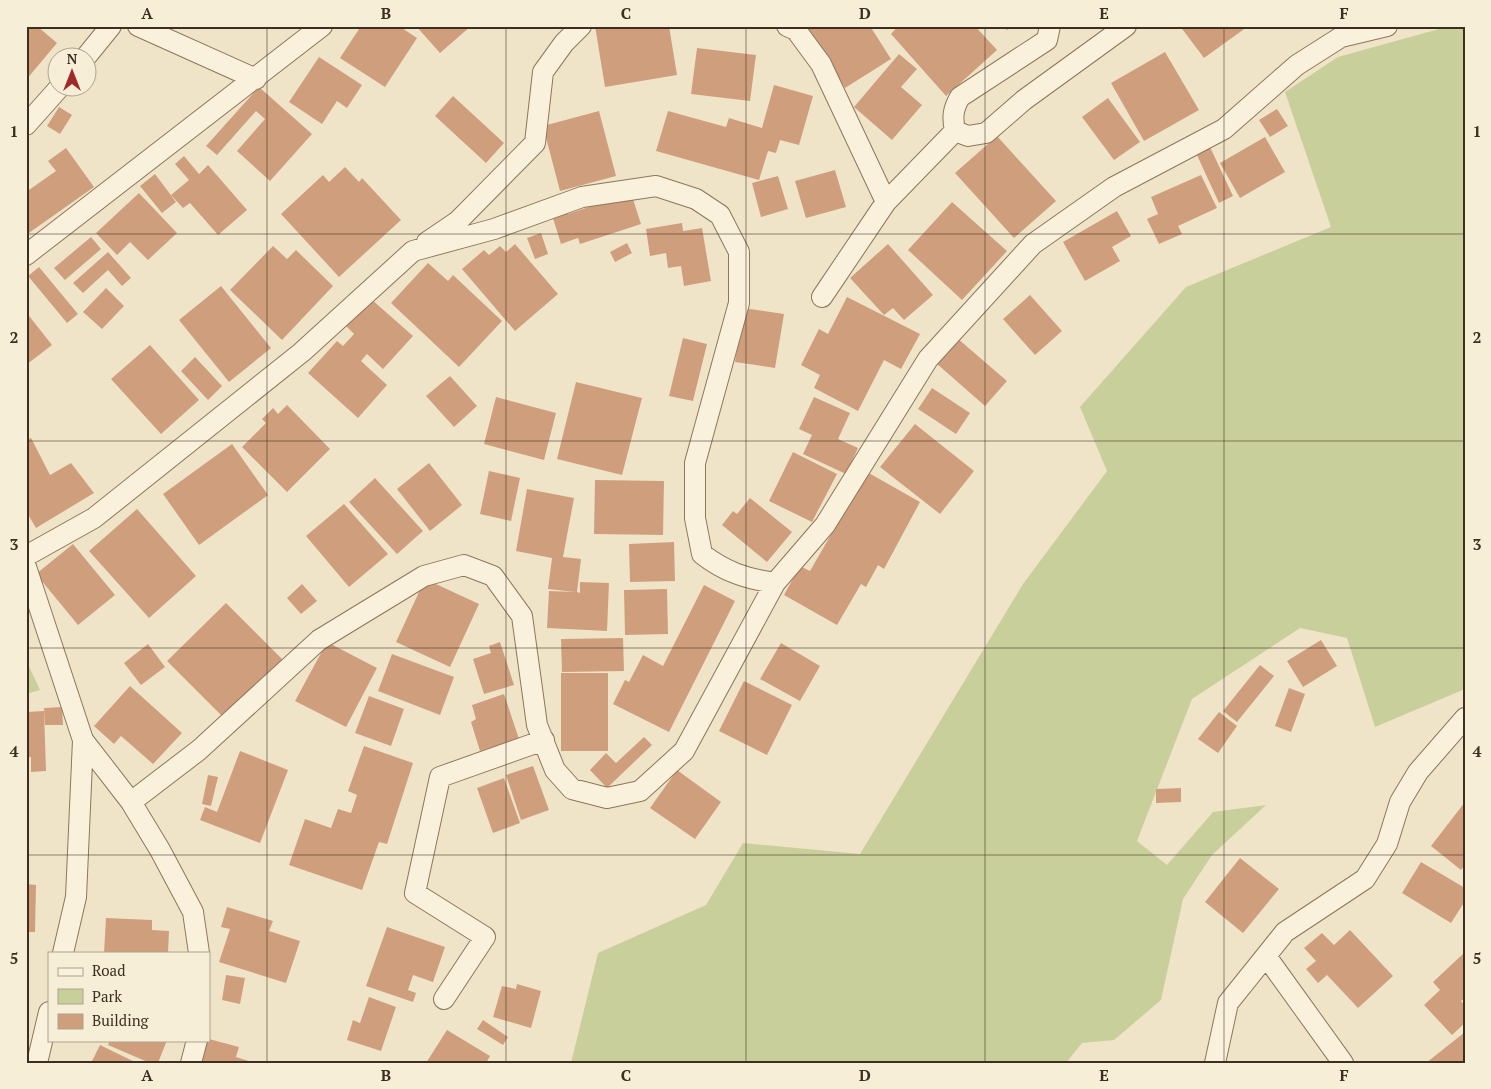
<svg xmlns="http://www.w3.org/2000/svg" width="1491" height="1089" viewBox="0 0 1491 1089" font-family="'PT Serif',serif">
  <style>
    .green { fill: #c9cf9b }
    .building { fill: #cf9f7d }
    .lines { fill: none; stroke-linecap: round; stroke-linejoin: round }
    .street-casing { stroke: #8d765c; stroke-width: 22 }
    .street { stroke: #faf1dc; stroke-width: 20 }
    .grid { fill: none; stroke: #3d2e20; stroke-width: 1; stroke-opacity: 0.55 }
    .neatline { fill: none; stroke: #3d2e20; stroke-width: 2 }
    .grid-label { font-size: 16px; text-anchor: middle; font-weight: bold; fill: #3d2e20 }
  </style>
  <rect width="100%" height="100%" fill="#f0e4c8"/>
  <!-- green -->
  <path class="green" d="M1450,26H1465V689L1375,727L1347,638L1300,628L1192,699L1137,841L1167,865L1213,812L1266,805L1212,855L1183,899L1161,1000L1114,1040L1082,1043L1066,1063H571L598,953L706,905L743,843L860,854L1023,584L1107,471L1080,407L1186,287L1331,227L1285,92L1338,57Z
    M26,660L40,690L26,694Z"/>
  <!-- building -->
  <path class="building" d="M26,26H37L57,43L26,80Z
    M361,26H380L384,29L386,26H399L417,38L385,87L340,58Z
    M416,26H471L440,53Z
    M595,26H669L677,75L605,87Z
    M791,26H870L891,59L845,88L813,37Z
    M898,26H975L997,50L946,96L891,34Z
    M997,26H1009L1008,30Z
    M1180,26H1246L1247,27L1204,58Z
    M697,48L756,55L750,101L691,94Z
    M1165,52L1199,110L1144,141L1111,83Z
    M899,54L917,69L901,87L922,105L892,140L854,107Z
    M319,57L362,85L347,108L337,101L322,124L289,102Z
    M774,85L813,96L799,145L780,140L776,153L768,151L759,180L656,151L668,111L726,127L729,118L762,128Z
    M259,87L312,134L270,181L237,151L265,119L256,111L217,155L206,146Z
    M453,96L504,143L486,163L435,116Z
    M1108,98L1140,142L1114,160L1082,117Z
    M59,107L72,115L60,134L47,126Z
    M1277,109L1288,126L1270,137L1259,120Z
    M599,111L616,176L560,191L543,126Z
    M997,136L1056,201L1014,238L955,173Z
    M1265,137L1285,172L1240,198L1220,163Z
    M1210,147L1233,196L1219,203L1196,153Z
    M66,148L94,187L26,235V192L56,171L48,161Z
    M184,156L199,174L208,165L247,210L218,235L190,203L183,208L171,195L189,180L175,164Z
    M345,167L359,182L362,178L401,220L339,277L281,214L323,175L329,182Z
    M835,170L846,207L806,218L795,181Z
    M155,174L176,202L162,213L140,186Z
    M1201,175L1217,208L1178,226L1182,234L1159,244L1147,219L1158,214L1151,197Z
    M778,176L788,209L761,217L752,183Z
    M139,193L177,233L148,260L130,242L117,255L96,233Z
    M631,193L641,224L580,244L578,238L561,244L552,215L566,210L568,214Z
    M952,202L1007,251L962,300L908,250Z
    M1117,211L1131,236L1112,247L1120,261L1085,281L1063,242Z
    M682,223L683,231L702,228L711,281L684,286L681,266L668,268L666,253L650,256L646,229Z
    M541,233L548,254L535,259L527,238Z
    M91,237L101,249L65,280L54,268Z
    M627,243L632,253L615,262L610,252Z
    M515,244L558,294L515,331L462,269L484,250L489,255L500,246L506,252Z
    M888,244L933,295L904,320L893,308L884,315L850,278Z
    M273,246L287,259L296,250L333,286L282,340L230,290Z
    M108,252L131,278L122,286L108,270L83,293L73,283Z
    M428,263L448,281L453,275L502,321L459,367L391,303Z
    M39,267L78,314L67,323L28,276Z
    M221,286L271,348L229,382L179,320Z
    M106,288L124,306L102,329L83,312Z
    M1030,295L1062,331L1035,355L1003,319Z
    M847,297L920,334L901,369L884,360L858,411L814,388L820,375L801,365L819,329L828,334Z
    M371,299L413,336L383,369L367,354L361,361L387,385L358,418L308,373L337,341L343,346L354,334L346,326Z
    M743,308L784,314L775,368L735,362Z
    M26,312L52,345L26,365Z
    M683,338L707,344L693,401L669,396Z
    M957,338L1007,381L985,406L936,363Z
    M150,345L199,400L161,434L111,379Z
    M195,357L222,386L208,400L181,371Z
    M450,376L477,406L454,427L426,396Z
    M576,382L642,398L622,475L557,459Z
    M932,388L970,413L956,434L918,409Z
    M496,397L556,413L544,460L484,444Z
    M814,397L850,413L838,439L858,448L846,474L803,454L812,435L799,429Z
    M287,405L330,449L287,492L242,447L266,423L262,419L273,408L278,414Z
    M915,424L974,471L940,514L880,467Z
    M31,438L50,475L71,463L94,493L36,528L26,511V440Z
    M232,444L268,495L199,545L163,494Z
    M793,452L837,474L812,522L769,501Z
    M429,463L462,505L430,531L397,489Z
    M489,471L520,478L511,521L480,514Z
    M867,472L920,502L884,569L878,565L866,587L861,584L837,625L784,595L800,566L810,571Z
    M375,478L423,531L397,554L349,502Z
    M595,480L664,481L663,535L594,534Z
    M527,489L574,498L563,557L581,559L577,592L580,593V582L609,583L607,631L547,628L549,591L575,592L548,589L552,558L516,551Z
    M750,498L792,532L767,562L722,525L733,511L737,514Z
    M344,504L388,554L349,587L306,536Z
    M137,509L196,576L149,618L89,551Z
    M674,542L675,581L630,582L629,544Z
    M73,544L115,595L78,625L36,574Z
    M425,579L479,604L450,667L396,642Z
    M302,584L317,601L301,614L287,598Z
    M704,585L735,601L669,732L613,704L625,680L629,682L643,655L663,666Z
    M667,589L668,634L625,635L624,590Z
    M226,603L284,661L225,719L167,661Z
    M623,638L624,671L562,672L561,639Z
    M1321,640L1337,666L1303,687L1287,661Z
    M327,642L377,668L346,727L295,701Z
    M500,642L514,685L484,694L473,659L491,653L489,646Z
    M781,643L820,666L800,701L760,679Z
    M148,644L165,667L141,685L124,663Z
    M392,654L454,677L440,715L378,691Z
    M1260,665L1274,676L1237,722L1223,711Z
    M561,673H608V751H561Z
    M744,681L792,705L767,755L719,731Z
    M130,686L182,733L153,764L121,736L114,744L94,726Z
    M1289,688L1305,694L1291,732L1275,726Z
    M504,694L519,739L480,751L471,722L476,719L472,705Z
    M369,696L404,709L391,746L355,733Z
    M62,707L63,725H45L44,708Z
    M44,711L46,771L31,772V757H26V712Z
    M1219,712L1237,726L1218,753L1198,739Z
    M644,737L652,745L607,788L590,770L606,753L616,763Z
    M364,746L413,763L387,844L379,842L362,890L289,865L305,819L331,828L338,809L351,813L357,795L348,791Z
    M240,751L288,770L260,843L200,820L205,807L217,812Z
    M533,766L549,810L521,820L506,775Z
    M677,770L721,802L695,839L650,808Z
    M208,775L218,777L211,806L202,804Z
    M504,778L520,823L493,833L477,788Z
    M1181,788V802L1156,803V789Z
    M1465,802V865L1461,870L1431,846Z
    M1240,858L1279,889L1243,933L1205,902Z
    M1421,862L1465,888V901L1451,923L1402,893Z
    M26,884L36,885L35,932H26Z
    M227,907L273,921L269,931L300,941L286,983L219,962L230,929L221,927Z
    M106,918L152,920V930L169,931L168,953H104Z
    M387,927L445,947L433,982L413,975L408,990L416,993L413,1002L366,986Z
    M1350,930L1393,976L1358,1008L1327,975L1318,983L1306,969L1316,961L1304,948L1322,933L1334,945Z
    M1465,952V998L1461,1001L1465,1006V1023L1452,1035L1424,1005L1440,990L1433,982Z
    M226,975L245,978L240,1004L222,1000Z
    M517,984L541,991L531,1028L493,1017L502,986L516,989Z
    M369,997L396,1007L381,1051L347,1040L353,1020L360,1023Z
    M483,1020L508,1037L503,1045L477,1029Z
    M447,1030L490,1056L486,1063H426Z
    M1465,1032V1061L1426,1063Z
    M209,1039L239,1047L236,1057L255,1063H196L201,1040Z
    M110,1040H167L158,1063H150L108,1045Z
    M100,1045L137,1063H91Z"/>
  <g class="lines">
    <!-- street casing -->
    <g class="street-casing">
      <path id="street" d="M138,26L256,79
        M787,26L796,30L821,64L886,202L955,131
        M1050,26L1047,40L960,97C953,109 952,117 955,131L968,136L986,133L1024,100L1126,26
        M85,58L111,26
        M26,125L59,88
        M427,242L458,221L535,143L543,72L564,43L581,26
        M26,255L322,26
        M822,297L886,202
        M26,556L94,518L302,352L413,251L494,229L582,197L656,186L696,199L720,215L739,252V303L695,463V518L702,554C725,572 747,579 775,583
        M26,567L83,740L131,802L160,850L193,912L199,953
        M131,802L199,750L319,640L424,576L464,565L493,576L522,616L537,725L555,770L572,789L607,798L640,791L684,751L775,583L825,525L928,359L1033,244L1114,187L1224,129L1297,65L1341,37L1387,26
        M63,953L76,897L83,740
        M1266,956L1343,1063
        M444,999L485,937L415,893L440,777L544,740
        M37,1063L49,1012
        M191,1063L197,1040
        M1215,1063L1228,1003L1285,932L1365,879L1387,844L1400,802L1418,772L1465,718"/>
    </g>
    <!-- street -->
    <use href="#street" class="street"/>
  </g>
  <!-- grid -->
  <path class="grid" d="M267,26V1063M506,26V1063M746,26V1063M985,26V1063M1224,26V1063M26,234H1465M26,441H1465M26,648H1465M26,855H1465"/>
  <!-- border -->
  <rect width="1491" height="1089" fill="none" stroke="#f7eed8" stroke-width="55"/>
  <!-- legend -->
  <rect x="48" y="952" width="162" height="90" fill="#f7eed8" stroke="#ada18e"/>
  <rect x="58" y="968" width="25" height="8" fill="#faf1dc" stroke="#ada18e"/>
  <text x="92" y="976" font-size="15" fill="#3d2e20">Road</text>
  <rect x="58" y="989" width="25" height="15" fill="#c9cf9b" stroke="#ada18e"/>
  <text x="92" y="1002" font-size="15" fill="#3d2e20">Park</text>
  <rect x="58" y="1014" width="25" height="15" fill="#cf9f7d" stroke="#ada18e"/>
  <text x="92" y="1026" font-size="15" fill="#3d2e20">Building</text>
  <!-- north arrow -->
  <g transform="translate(72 72)"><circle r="24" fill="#f7eed8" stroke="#ada18e"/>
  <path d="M0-4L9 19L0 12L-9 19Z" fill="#9e2a2b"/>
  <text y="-8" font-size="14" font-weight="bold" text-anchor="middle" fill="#3d2e20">N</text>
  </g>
  <rect x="28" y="28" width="1436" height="1034" class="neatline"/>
  <g class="grid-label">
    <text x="147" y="19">A</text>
    <text x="386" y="19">B</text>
    <text x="626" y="19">C</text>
    <text x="865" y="19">D</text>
    <text x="1104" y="19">E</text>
    <text x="1344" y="19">F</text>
    <text x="14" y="137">1</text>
    <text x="1477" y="137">1</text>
    <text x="14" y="343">2</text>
    <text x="1477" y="343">2</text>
    <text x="14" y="550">3</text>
    <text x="1477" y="550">3</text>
    <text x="14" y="757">4</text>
    <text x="1477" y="757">4</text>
    <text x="14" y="964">5</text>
    <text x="1477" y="964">5</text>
    <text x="147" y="1081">A</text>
    <text x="386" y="1081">B</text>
    <text x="626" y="1081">C</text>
    <text x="865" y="1081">D</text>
    <text x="1104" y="1081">E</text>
    <text x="1344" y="1081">F</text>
  </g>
</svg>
